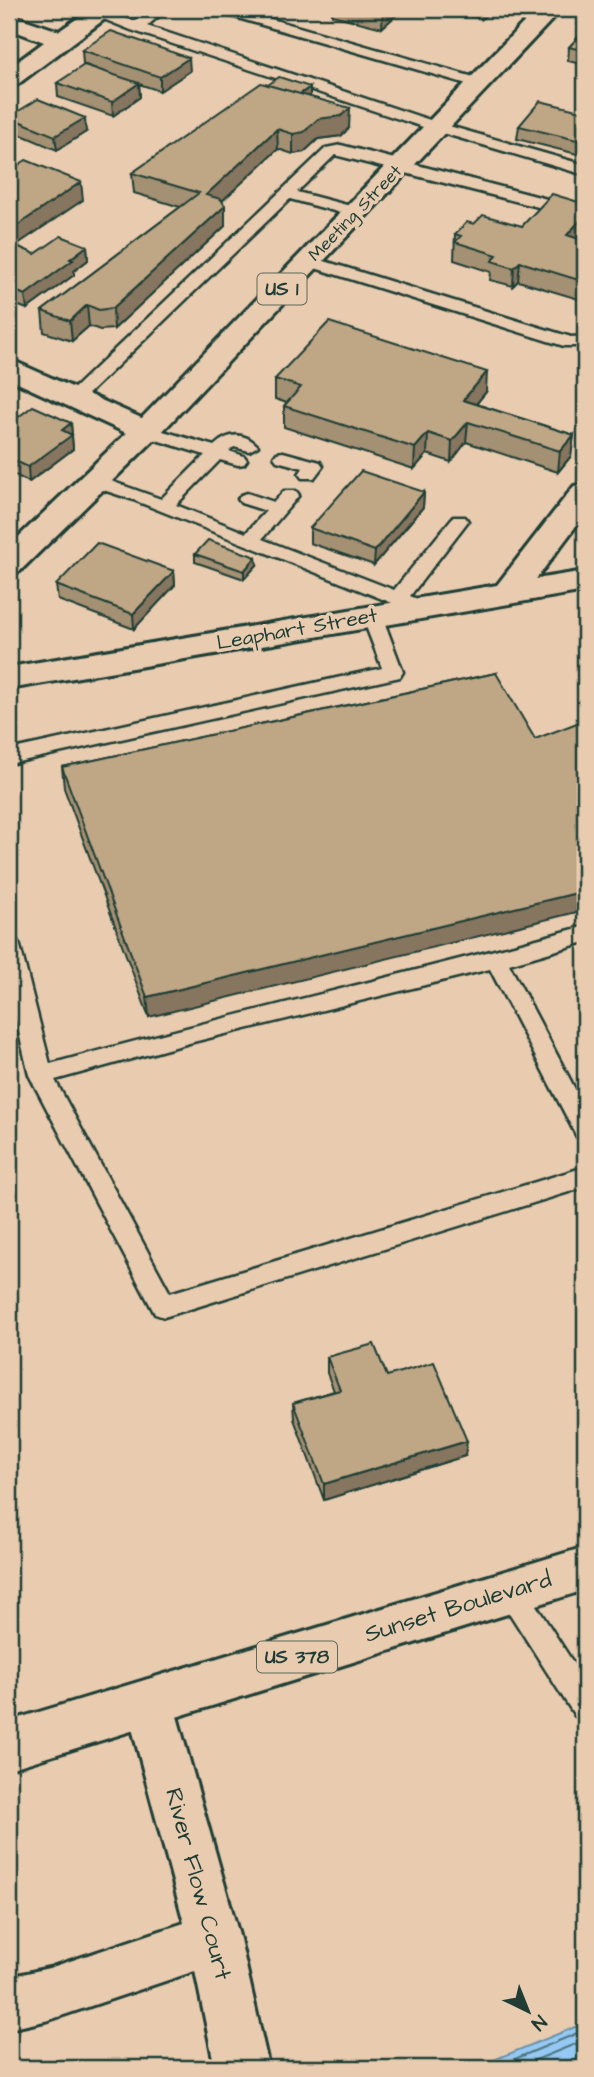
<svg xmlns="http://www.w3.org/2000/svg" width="594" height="2077" viewBox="0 0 594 2077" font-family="'Architects Daughter',sans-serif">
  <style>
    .water { fill: #95c8f2; stroke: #6690a6; stroke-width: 2 }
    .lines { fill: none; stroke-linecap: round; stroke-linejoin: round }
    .shore { stroke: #4e7580; stroke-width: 2 }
    .lane-casing { stroke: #1f3d34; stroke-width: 5 }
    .street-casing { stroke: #1f3d34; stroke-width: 6 }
    .primary-casing { stroke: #1f3d34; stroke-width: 6 }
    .lane { fill: #e9ccb0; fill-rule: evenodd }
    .street { fill: #e9ccb0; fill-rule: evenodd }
    .primary { fill: #e9ccb0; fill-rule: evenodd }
    .wall { fill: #a49073; stroke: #1f3d34; stroke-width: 2 }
    .shaded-wall { fill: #86755e; stroke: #1f3d34; stroke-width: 2 }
    .building { fill: #bfa786; stroke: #1f3d34; stroke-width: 2 }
    .labels { text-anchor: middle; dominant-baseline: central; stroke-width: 7; stroke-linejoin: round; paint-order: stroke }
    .far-street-label { font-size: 18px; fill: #1f3d34; stroke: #e9ccb0 }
    .shield { fill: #e9ccb0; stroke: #5c6859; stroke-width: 2 }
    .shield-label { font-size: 19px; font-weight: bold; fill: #1f3d34 }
    .street-label { font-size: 21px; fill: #1f3d34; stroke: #e9ccb0 }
    .near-street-label { font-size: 24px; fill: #1f3d34; stroke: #e9ccb0 }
  </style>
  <rect width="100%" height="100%" fill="#e9ccb0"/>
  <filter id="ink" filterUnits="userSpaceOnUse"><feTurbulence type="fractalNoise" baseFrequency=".0143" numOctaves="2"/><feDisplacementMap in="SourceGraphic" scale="14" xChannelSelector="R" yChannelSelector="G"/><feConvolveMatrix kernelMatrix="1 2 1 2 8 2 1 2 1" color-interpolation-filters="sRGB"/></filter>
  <g filter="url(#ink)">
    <!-- water -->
    <path class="water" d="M585,2023V2068H474Z"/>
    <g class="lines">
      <!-- shore -->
      <path class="shore" d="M493,2068L585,2030
        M516,2068L585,2040"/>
      <!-- lane casing -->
      <g class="lane-casing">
        <path id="lane" d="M151,9H167L147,26L442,124L585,165V175L432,130L131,30L91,14L98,10L134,21Z
          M215,9H236L484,80L486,83L484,86H474L217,12Z
          M341,145L585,209V219L335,155L297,192L362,209L364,212L362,215L356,217L290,199L80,402H68L65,398L68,394L326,148Z
          M308,256L571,337L585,336V346H564L302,264L300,261L302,258Z
          M146,426L214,446C228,433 243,431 258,446L249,451L234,447L229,451L244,456L247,460L244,464L238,465L220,460L176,505L246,533L266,511L241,503L238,499L241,495L247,493L274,502L284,491H296L299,495L296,499L262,539L394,590L453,517H465L468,521L465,525L410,596L429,604L432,608L429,612H415L131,499L88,485L85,481L88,477L94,475L161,499L205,455L140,435L137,431L140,427Z
          M283,452L320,462L323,466L314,478H302L299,474L303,468L277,461L274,457L277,453Z
          M372,610L379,612L382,616L403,672L400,677L9,764V750L382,668L362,616L365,612Z
          M585,926V942L509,964L585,1108V1139L577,1137L490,969L193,1042L55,1080L170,1293L585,1167V1187L164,1317L155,1314L29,1075L9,990V938L17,940L20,946L50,1064C227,1015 407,975 585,926Z
          M511,1578L521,1582L585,1681V1720L575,1716L501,1600L497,1591L501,1582Z"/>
      </g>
      <!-- street casing -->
      <g class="street-casing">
        <path id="street" d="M91,9H118L18,84L9,86V68L44,42L9,29V14L59,31Z
          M9,359L157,425L161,431L157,437L146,440L135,437L9,379Z
          M585,484V514L536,579L585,571V591L9,689V667L497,585L574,486Z
          M149,1679L166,1685L173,1702L240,1939L269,2068H215L195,1971L49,2020L9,2029V1977L49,1968L184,1923L125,1702L132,1685Z"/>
      </g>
      <!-- primary casing -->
      <g class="primary-casing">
        <path id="primary" d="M537,9H562L157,437L20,571L9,574V546L135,425Z
          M585,1547V1590L9,1769V1721Z"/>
      </g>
      <!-- lane -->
      <use href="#lane" class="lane"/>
      <!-- street -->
      <use href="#street" class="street"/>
      <!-- primary -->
      <use href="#primary" class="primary"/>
    </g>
    <!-- wall -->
    <path class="wall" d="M332,9H403L382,28L332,15Z
      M441,9H493L482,19Z
      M585,30V65L568,61L569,47Z
      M82,50L190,71L160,91L139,84L140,97L113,116L58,97L57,83L94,68L83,64Z
      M268,85L310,87V95L308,96L349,128L341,136L318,139L304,152L293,154L278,149L222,201L225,226L114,329L100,330L89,326L72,341L44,332L42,311L180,207L134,193L132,173Z
      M585,112V156L517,139L519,126Z
      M9,116L86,132L57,150L10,130Z
      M585,204V231L578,239L585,241V301L518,281L513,286L490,280L491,272L454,260L455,234L474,224L522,226Z
      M87,246L88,260L74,271V275L27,309L9,302V254H35Z
      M275,379L486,392L476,404L574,435L571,456L558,472L466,442L451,462L427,454L414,469L284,427V406L287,403L275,399Z
      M9,400L15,402L17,418L71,423L73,449L29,482L11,473L9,474Z
      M424,492L423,507L374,565L310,543V528Z
      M195,554L257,565L244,579L195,562Z
      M174,571L175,585L134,629L58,600L56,585Z
      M496,673L149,1017L64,788L62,767Z
      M585,684V709L582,704Z
      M327,1357L387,1376L465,1456L324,1500L294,1419L293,1403L334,1391L327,1373Z"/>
    <!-- shaded-wall -->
    <path class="shaded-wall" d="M383,9H403L382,28Z
      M483,9H493L482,19Z
      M189,58L190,71L160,91V77Z
      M139,83L140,97L113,116L112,102Z
      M310,87V95L297,104V97Z
      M350,108L349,128L341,136L318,139L304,152L293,154V134L318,119Z
      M85,118L86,132L57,150L55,136Z
      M277,129L278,149L207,215L206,195Z
      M81,182L83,200L9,250V231Z
      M225,206V226L114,329L113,308Z
      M585,215V231L565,253L567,235Z
      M87,246L88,260L74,271V275L27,309L25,295Z
      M520,262L518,281L513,286L514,268Z
      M87,305L89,326L72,341L70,321Z
      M487,372L486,392L462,421L463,400Z
      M15,402L17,425L9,432V407Z
      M468,422L466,442L451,462L452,441Z
      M71,423L73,449L29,482L28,467L62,430Z
      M428,433L427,454L414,469L415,448Z
      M574,435L571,456L558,472L560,451Z
      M9,458L11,473L9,474Z
      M424,492L423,507L374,565L375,551Z
      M256,557L257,565L244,579V571Z
      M174,571L175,585L134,629L133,614Z
      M585,891V910L149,1017L147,997Z
      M467,1441L465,1456L324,1500V1484Z"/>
    <!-- building -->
    <path class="building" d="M585,30V51L569,47Z
      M111,31L189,58L160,77L82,50Z
      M84,65L139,83L112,102L57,83Z
      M279,77L310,87L300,94L268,85Z
      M261,83L350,108L341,116L318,119L304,132L293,134L277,129L206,195L221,199L225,206L113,308L99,310L87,305L70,321L42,311L199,193L132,173Z
      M38,99L85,118L55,136L9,117Z
      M540,101L585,112V142L519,126Z
      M26,160L81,182L9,231V171Z
      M552,194L585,204V215L567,235L585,241V282L520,262L514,268L492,261L497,255L455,242L461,236L455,234L467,222L474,224L483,215L522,226Z
      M61,236L87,246L70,259L73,260L25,295L9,288V254L19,247L35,254Z
      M329,322L487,372L463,400L574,435L560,451L468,422L452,441L428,433L415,448L284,406L301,387L275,379Z
      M9,400L15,402L9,407Z
      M33,406L71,423L62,430L72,435L28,467L9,458V424Z
      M9,408L16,411L9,416Z
      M361,471L424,492L375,551L310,528Z
      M208,540L256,557L244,571L195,554Z
      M97,543L174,571L133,614L56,585Z
      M496,673L535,739L585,720V891L147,997L62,767Z
      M374,1344L387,1376L434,1362L467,1441L324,1484L293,1403L340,1390L327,1357Z"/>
  </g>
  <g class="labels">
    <!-- far-street labels -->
    <g class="far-street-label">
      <text transform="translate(355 213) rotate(-46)">Meeting Street</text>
    </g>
    <!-- shield labels -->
    <g class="shield">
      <rect x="257.5" y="273.5" width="49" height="31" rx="5"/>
      <rect x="257" y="1641.5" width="80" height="31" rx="5"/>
    </g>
    <g class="shield-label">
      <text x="282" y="289">US 1</text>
      <text x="297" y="1657">US 378</text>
    </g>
    <!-- street labels -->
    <g class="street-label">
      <text transform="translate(297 629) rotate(-10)">Leaphart Street</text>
    </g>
    <!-- near-street labels -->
    <g class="near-street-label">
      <text transform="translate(458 1607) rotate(-17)">Sunset Boulevard</text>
      <text transform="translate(198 1884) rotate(75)">River Flow Court</text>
    </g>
  </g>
  <!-- margin -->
  <rect width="594" height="2077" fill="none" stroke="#e9ccb0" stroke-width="35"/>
  <rect x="18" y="18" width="559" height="2042" fill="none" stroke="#1f3d34" stroke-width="2.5" filter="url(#ink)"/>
  <!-- north arrow -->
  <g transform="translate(528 2011) rotate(137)" stroke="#e9ccb0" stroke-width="5" paint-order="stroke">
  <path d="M0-5L12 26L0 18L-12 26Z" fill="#1f3d34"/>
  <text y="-10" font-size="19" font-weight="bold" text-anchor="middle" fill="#1f3d34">N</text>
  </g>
</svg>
